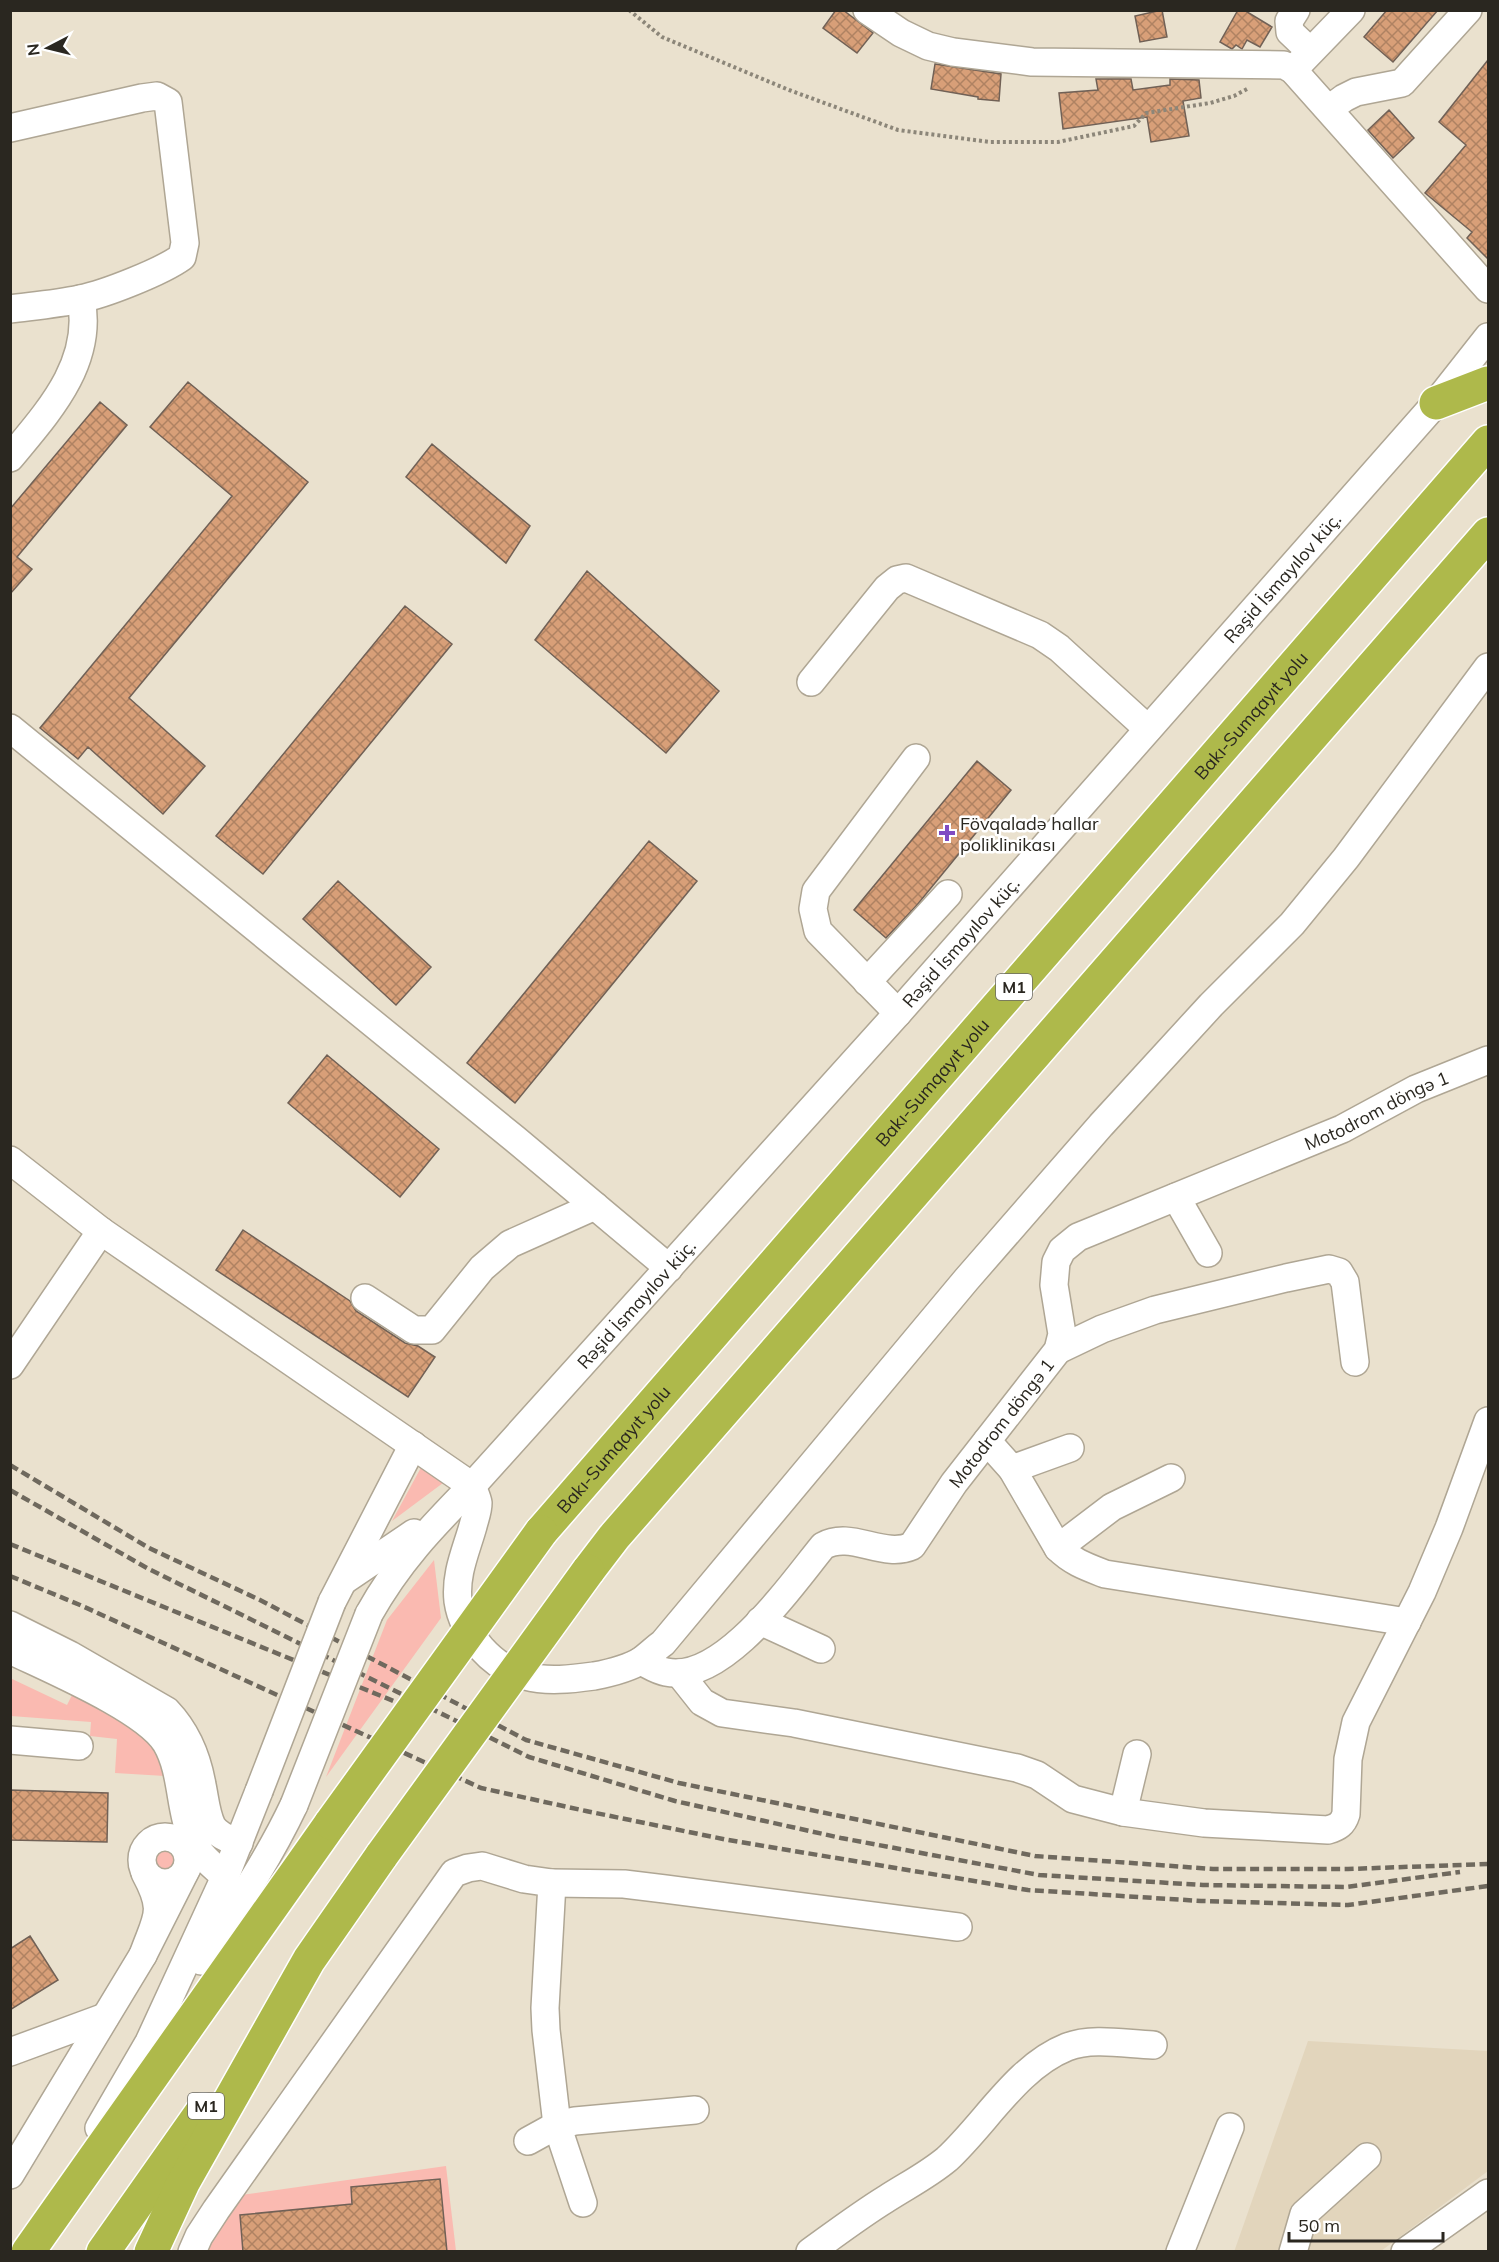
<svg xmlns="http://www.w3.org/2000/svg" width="1499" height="2262" viewBox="0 0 1499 2262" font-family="Mulish,sans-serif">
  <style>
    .built { fill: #e2d5bc }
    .green { fill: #fabab1 }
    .building { fill: url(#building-cross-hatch); stroke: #716156; stroke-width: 1.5 }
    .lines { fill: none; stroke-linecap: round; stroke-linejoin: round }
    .minor-casing { stroke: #afa694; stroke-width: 30 }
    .highway-casing { stroke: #fff; stroke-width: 36 }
    .path { stroke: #8c8679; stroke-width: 4; stroke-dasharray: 3 3; stroke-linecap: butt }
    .minor { stroke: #fff; stroke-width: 27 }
    .highway { stroke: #aeb94b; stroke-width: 33 }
    .rail { stroke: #6f695e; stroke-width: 4.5; stroke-dasharray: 9 4.5; stroke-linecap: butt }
    .minor-bridge-casing { stroke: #afa694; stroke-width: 30; stroke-linecap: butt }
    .highway-bridge-casing { stroke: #fff; stroke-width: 36; stroke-linecap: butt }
    .minor-bridge { stroke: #fff; stroke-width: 27 }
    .highway-bridge { stroke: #aeb94b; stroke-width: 33 }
    .poi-dot { fill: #7f4bc3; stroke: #fff; stroke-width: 2 }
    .labels { text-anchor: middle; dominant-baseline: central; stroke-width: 5; stroke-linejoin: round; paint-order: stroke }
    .shield { fill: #fff; stroke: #6a6863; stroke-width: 1.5 }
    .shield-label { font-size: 16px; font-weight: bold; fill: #2a2720 }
    .street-label { font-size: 18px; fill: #2a2720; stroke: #fff }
    .poi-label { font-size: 18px; fill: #2a2720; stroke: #fff; text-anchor: start }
  </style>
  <defs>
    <pattern id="building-cross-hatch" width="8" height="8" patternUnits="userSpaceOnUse" patternTransform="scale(1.5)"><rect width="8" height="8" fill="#d89f78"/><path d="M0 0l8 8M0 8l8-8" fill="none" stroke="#af8262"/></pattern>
  </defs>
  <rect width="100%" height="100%" fill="#eae1ce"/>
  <!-- built -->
  <path class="built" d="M1308,2041L1488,2051V2171L1381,2251L1234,2252Z"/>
  <!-- green -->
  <path class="green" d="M424,1462L447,1480L392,1521Z
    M434,1560L441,1618L326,1777L387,1620Z
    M10,1678L67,1705L73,1693L158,1743L165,1776L115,1773L117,1739L90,1736L91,1722L11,1716Z
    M151 1859a14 14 0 1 1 28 0a14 14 0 1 1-28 0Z
    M446,2166L456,2251L205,2252L241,2195Z"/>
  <!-- building -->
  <path class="building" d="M836,10H843L873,33L857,53L823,28Z
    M1162,10L1167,37L1140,42L1135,16Z
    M1238,10H1244L1272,27L1260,47L1247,40L1242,49L1236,45L1232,49L1220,42Z
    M1387,10H1438L1393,62L1364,37Z
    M1488,60V259L1467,238L1472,232L1425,193L1466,145L1439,122Z
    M935,64L1001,74L999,101L978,99V97L931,89Z
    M1096,79H1131L1133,90L1170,85V79L1199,80L1201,98L1183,101L1189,136L1151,142L1147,117L1063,129L1059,93L1098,90Z
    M1389,110L1414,138L1393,158L1368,130Z
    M188,382L308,482L129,698L205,766L163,814L88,747L78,759L40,728L232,496L150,427Z
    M100,402L127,425L17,557L32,569L10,594V509Z
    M432,444L530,526L506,563L406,477Z
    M587,571L719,691L666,753L535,640Z
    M405,606L452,644L263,874L216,836Z
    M977,761L1011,790L917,905L886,938L854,910Z
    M649,841L697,881L515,1103L467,1063Z
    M338,881L431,967L396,1005L303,919Z
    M327,1055L439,1149L400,1197L288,1103Z
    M243,1230L350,1301L356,1311L405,1343L418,1346L435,1357L408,1397L216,1270Z
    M10,1790L108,1793L107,1842L10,1840Z
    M30,1936L58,1980L10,2010V1949Z
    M440,2179L447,2252H243L240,2215L352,2204L351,2187Z"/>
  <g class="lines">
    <!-- minor casing -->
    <g class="minor-casing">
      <g id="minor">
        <path d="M867,10L901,33L928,46L953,52L1032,62L1284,65L1293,70L1488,289"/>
        <path d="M1296,10L1289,21L1290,32L1310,51"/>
        <path d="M1293,70L1351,10"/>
        <path d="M1329,109L1344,98L1356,92L1402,83L1468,10"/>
        <path d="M10,128L142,98L157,96L168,102L185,243L182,257C161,272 105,294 80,299C57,304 33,306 10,309"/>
        <path d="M10,458C48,412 94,363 81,299"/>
        <path d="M811,682L887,588L897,580L906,578L1040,635L1059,648L1148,729"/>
        <path d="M10,728L515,1139L669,1268"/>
        <path d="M867,982L948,894"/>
        <path d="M898,1013L818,931L813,909L816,891L916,758"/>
        <path d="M10,1160L101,1231L472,1486C474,1492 477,1497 478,1503C478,1511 475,1518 473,1526C466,1551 455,1574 458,1601C463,1635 493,1668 525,1676C547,1682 572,1679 594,1676C610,1673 628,1669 642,1660C649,1655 656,1648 663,1643L966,1280L1101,1125L1211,1005L1292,924L1346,858L1488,667"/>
        <path d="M1176,1197L1208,1253"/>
        <path d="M365,1298L414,1330H432L482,1268L510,1244L595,1206"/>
        <path d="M1058,1350L1102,1329L1155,1310L1286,1278L1329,1269L1339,1272L1345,1282L1355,1362"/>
        <path d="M10,1365L101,1231"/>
        <path d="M987,1441L1012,1469L1058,1548C1072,1562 1087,1567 1105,1574L1407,1622"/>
        <path d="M1012,1469L1070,1448"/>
        <path d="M1058,1548L1112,1507L1171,1478"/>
        <path d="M346,1579L414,1533"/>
        <path d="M332,1602L413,1445"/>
        <path id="s1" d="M369,1614C398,1562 431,1528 472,1486L898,1013L1436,403L1488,337"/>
        <path d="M760,1621L821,1649"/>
        <path d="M10,1625L70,1655L167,1711C187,1732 197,1756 202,1785C205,1799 206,1814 212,1826C218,1836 229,1839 239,1843"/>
        <path d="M10,1650C49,1669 145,1709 166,1743C183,1772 179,1808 192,1839C198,1855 214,1866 225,1877"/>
        <path id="s2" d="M641,1661C649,1665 658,1671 666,1672C723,1684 791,1585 823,1546C851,1530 883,1559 912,1546L954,1483L1058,1350L1062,1334L1054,1285L1056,1262L1062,1250L1078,1237L1342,1129L1416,1089L1488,1060"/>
        <path d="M679,1673L702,1702L722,1713L794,1723L1017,1768L1037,1775L1073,1799L1123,1812L1204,1823L1328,1830C1338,1827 1343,1824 1346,1814L1348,1759L1356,1722L1422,1592L1449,1528L1488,1421"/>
        <path d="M10,1740L79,1746"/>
        <path d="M1123,1812L1137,1754"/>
        <circle cx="165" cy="1860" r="23"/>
        <path d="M145,1873C166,1912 157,1916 143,1955L187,1868L201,1833"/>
        <path d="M552,1883L624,1884L665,1889L958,1927"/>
        <path d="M201,1961C234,1910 268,1860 294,1805"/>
        <path d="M10,2052L105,2017"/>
        <path d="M99,2128L149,2042L225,1877L259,1791"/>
        <path d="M528,2141L557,2125L575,2121L695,2110"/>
        <path d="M10,2175L143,1955"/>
        <path d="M192,2252L199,2236L216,2210L454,1873L468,1868L482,1866L524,1879L552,1883L545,2008L546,2030L557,2125L583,2203"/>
        <path d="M810,2252C835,2234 860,2215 886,2199C906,2186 928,2175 947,2159C986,2123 1017,2067 1067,2047C1092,2037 1126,2044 1153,2045"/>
        <path d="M1180,2252L1230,2127"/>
        <path d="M1293,2252L1304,2214L1367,2157"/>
        <path d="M1405,2252L1488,2193"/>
      </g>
    </g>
    <!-- highway casing -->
    <g class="highway-casing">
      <g id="highway">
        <path d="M1436,403L1488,383"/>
        <path id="s3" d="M541,1532L1488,442"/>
        <path d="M588,1571L614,1537L1488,534"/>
        <path d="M28,2252L331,1823"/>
        <path d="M103,2252L203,2110"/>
        <path d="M151,2252L183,2183L309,1960L382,1855"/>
      </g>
    </g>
    <!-- path -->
    <path class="path" d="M629,10L662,37L789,90L898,130L990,142H1058L1134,126L1146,113L1210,103L1234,96L1247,89"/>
    <!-- minor -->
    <use href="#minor" class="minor"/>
    <!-- highway -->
    <use href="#highway" class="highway"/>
    <!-- rail -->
    <path class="rail" d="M10,1465L149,1548L260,1600L526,1740L679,1783L1035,1856L1213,1869H1348L1488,1864
      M10,1490L147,1568L529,1757L675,1801L841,1838L1039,1875L1203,1885L1346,1887L1460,1872
      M10,1544L413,1709
      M10,1576L80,1605L481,1788L586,1811L728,1840L1028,1890L1201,1901L1348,1905L1488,1886"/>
    <!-- minor-bridge casing -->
    <g class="minor-bridge-casing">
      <path id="minor-bridge" d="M259,1791L332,1602
        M294,1805L369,1614"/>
    </g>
    <!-- highway-bridge casing -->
    <g class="highway-bridge-casing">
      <path id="highway-bridge" d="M331,1823L541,1532
        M382,1855L588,1571"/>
    </g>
    <!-- minor-bridge -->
    <use href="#minor-bridge" class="minor-bridge"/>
    <!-- highway-bridge -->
    <use href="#highway-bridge" class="highway-bridge"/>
  </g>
  <!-- markers -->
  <path class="poi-dot" d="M944 824h6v6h6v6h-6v6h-6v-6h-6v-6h6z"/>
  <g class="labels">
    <!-- shield labels -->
    <g class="shield">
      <rect x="996" y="974" width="36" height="26" rx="4.5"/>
      <rect x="188" y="2093" width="36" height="26" rx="4.5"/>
    </g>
    <g class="shield-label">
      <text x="1014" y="987">M1</text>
      <text x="206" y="2106">M1</text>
    </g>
    <!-- street labels -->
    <g class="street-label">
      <text stroke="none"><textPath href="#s1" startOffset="1382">Rəşid İsmayılov küç.</textPath></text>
      <text stroke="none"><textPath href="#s3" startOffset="1082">Bakı-Sumqayıt yolu</textPath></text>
      <text stroke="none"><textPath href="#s1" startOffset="896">Rəşid İsmayılov küç.</textPath></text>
      <text stroke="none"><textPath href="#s3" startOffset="596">Bakı-Sumqayıt yolu</textPath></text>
      <text stroke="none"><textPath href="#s2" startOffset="1020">Motodrom döngə 1</textPath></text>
      <text stroke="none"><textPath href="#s1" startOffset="410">Rəşid İsmayılov küç.</textPath></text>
      <text stroke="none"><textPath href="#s2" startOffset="480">Motodrom döngə 1</textPath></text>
      <text stroke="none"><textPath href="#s3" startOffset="110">Bakı-Sumqayıt yolu</textPath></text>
    </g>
    <!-- poi labels -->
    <g class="poi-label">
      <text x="960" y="823">Fövqaladə hallar<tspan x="960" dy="21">poliklinikası</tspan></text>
    </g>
  </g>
  <!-- border -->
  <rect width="1499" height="2262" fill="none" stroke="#2a2720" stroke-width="24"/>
  <!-- north arrow -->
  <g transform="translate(48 48) rotate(263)" stroke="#ffffff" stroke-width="4.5" paint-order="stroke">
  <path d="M0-4.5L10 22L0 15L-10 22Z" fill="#2a2720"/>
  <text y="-9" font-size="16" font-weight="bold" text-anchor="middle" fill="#2a2720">N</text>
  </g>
  <!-- scale -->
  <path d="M1289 2232v9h154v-9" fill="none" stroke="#2a2720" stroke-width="3"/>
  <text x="1298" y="2232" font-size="18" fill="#2a2720" stroke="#ffffff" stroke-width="4.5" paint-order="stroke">50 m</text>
</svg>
